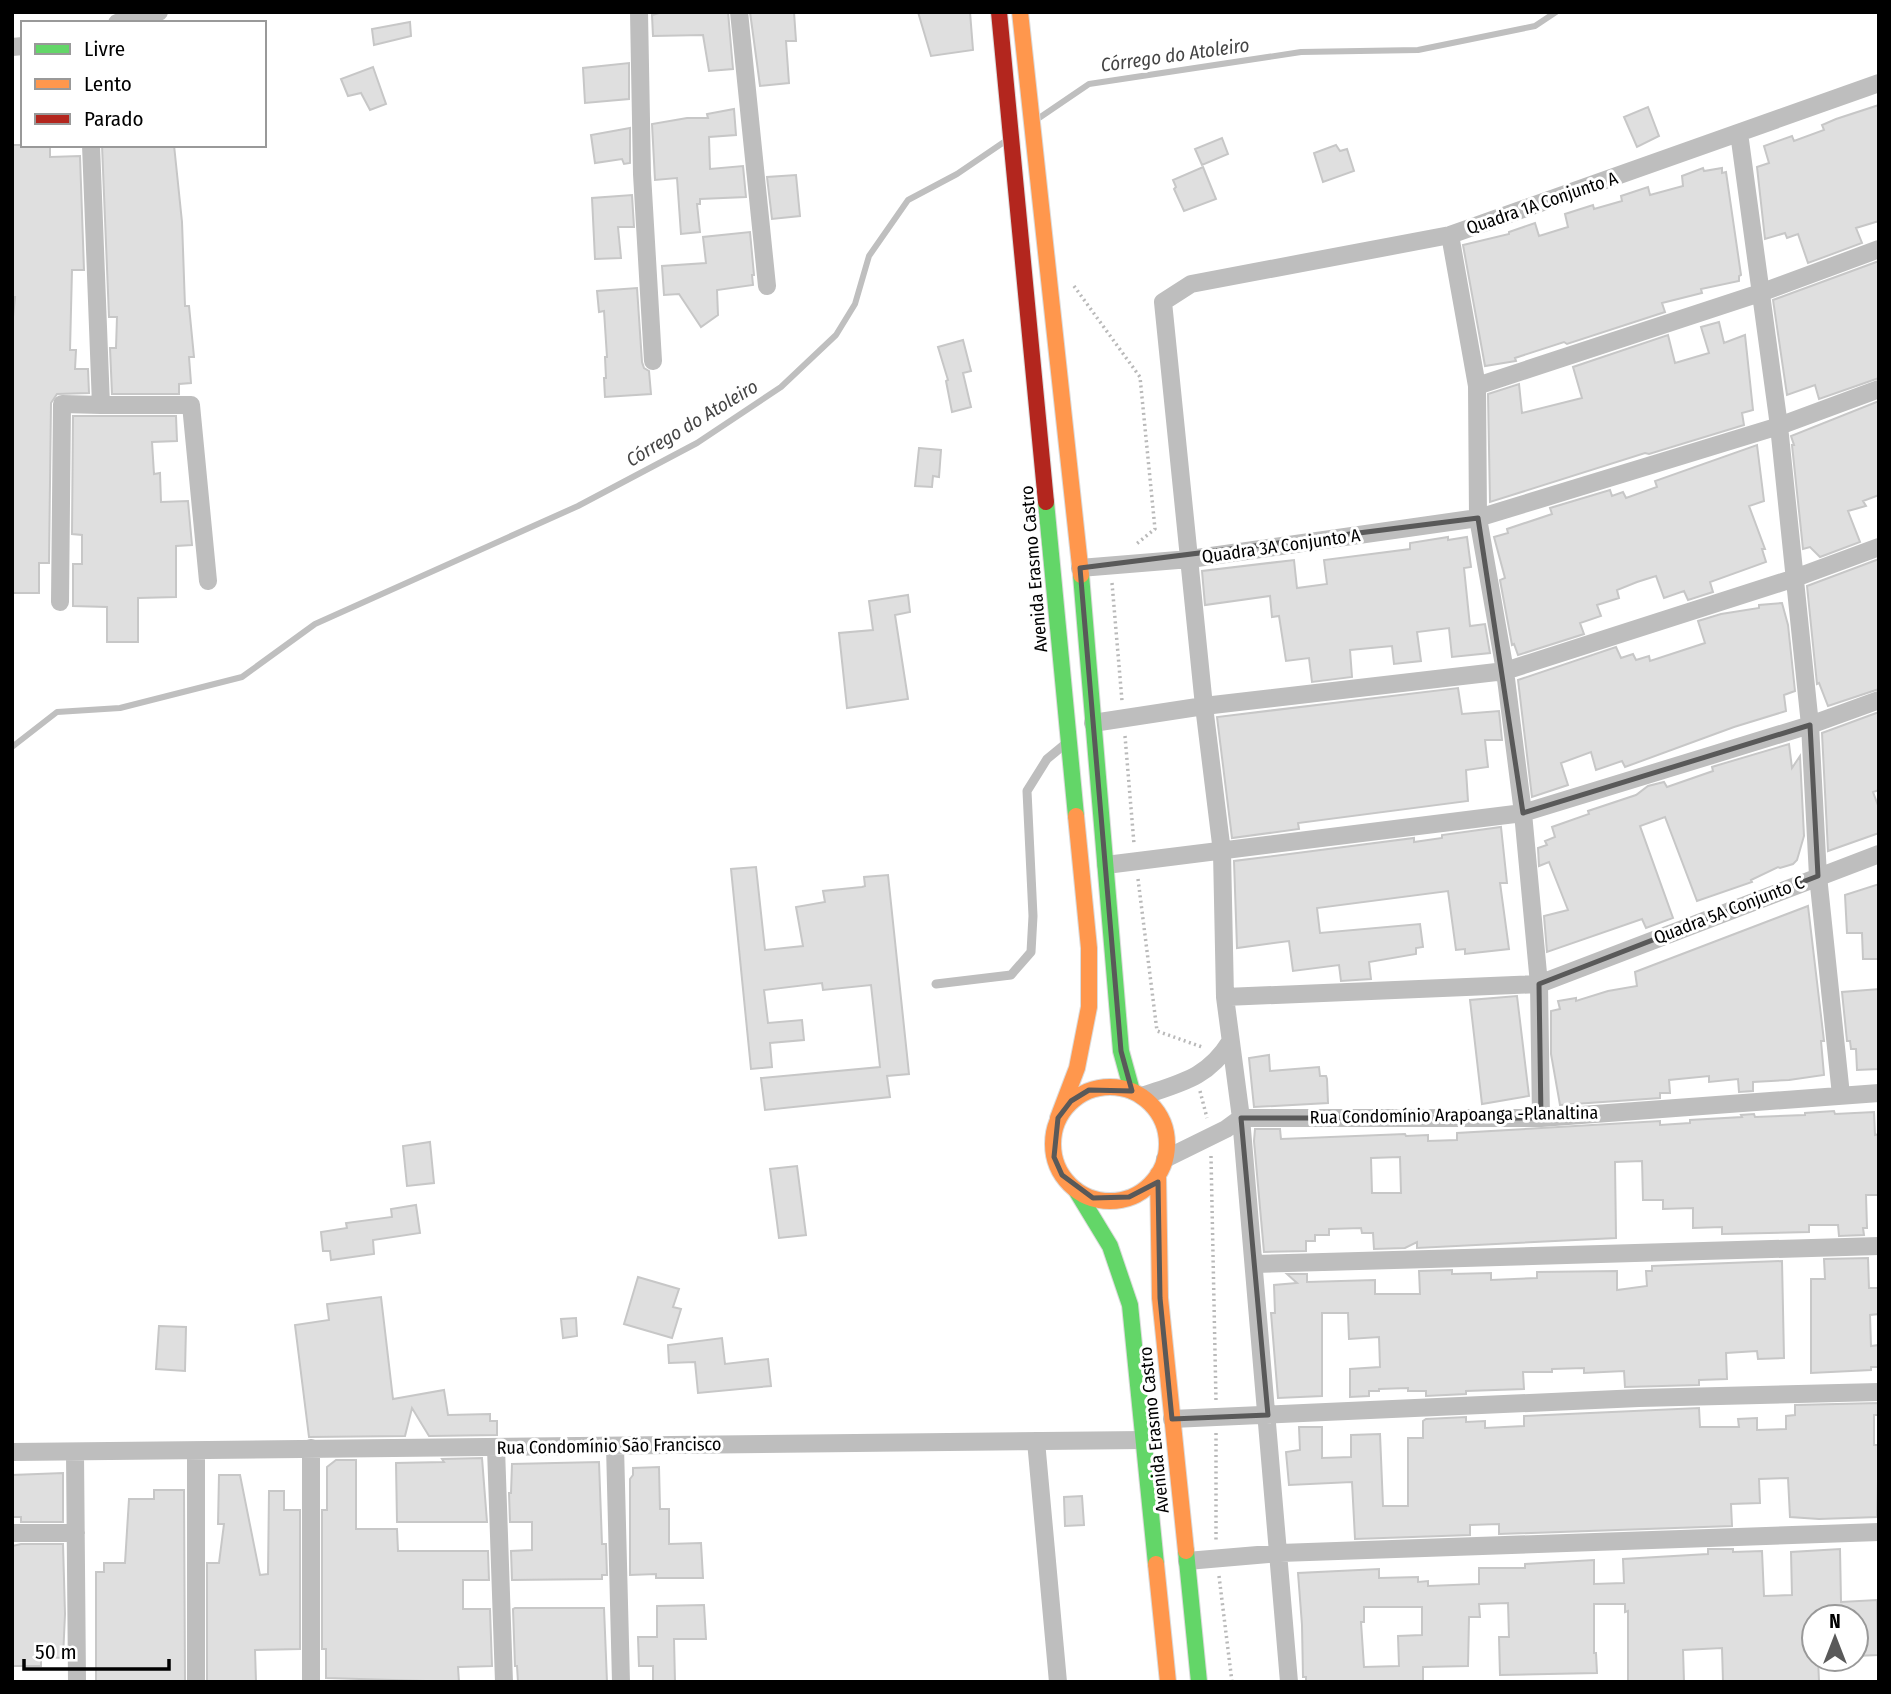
<svg xmlns="http://www.w3.org/2000/svg" width="1891" height="1694" viewBox="0 0 1891 1694" font-family="'Fira Sans Condensed',sans-serif">
  <style>
    .lines { fill: none; stroke-linecap: round; stroke-linejoin: round }
    .stream { stroke: #bfbfbf; stroke-width: 6 }
    .building { fill: #dfdfdf; stroke: #c7c7c7; stroke-width: 2; fill-rule: evenodd }
    .fast-casing { stroke: #dbdbdb; stroke-width: 18 }
    .slow-casing { stroke: #dbdbdb; stroke-width: 18 }
    .jam-casing { stroke: #dbdbdb; stroke-width: 18 }
    .path { stroke: #b9b9b9; stroke-width: 3.5; stroke-dasharray: 2 3.5; stroke-linecap: butt }
    .lane { stroke: #bebebe; stroke-width: 9 }
    .street { stroke: #bebebe; stroke-width: 18 }
    .fast { stroke: #63d668; stroke-width: 16 }
    .slow { stroke: #ff974d; stroke-width: 16 }
    .jam { stroke: #b3261e; stroke-width: 16 }
    .marked { fill: none; stroke: #595959; stroke-width: 5; stroke-linejoin: round }
    .labels { text-anchor: middle; dominant-baseline: central; stroke-width: 6; stroke-linejoin: round; paint-order: stroke }
    .street-label { font-size: 18px; fill: #000; stroke: #fff }
    .water-label { font-size: 19px; font-style: italic; fill: #444; stroke: #fff }
  </style>
  <rect width="100%" height="100%" fill="#fff"/>
  <g class="lines">
    <!-- stream -->
    <path class="stream" d="M1039,118L1089,84L1301,52L1418,50L1535,26L1556,12
      M12,747L57,712L120,708L242,677L315,624L578,506L697,443L781,387L836,335L855,304L869,256L908,200L957,174L1004,142"/>
  </g>
  <!-- building -->
  <path class="building" d="M663,12H728L733,69L709,71L703,35L653,36L652,15Z
    M750,12H794L796,41H786L789,83L760,86Z
    M918,12H970L973,50L931,56Z
    M410,22L411,36L374,45L372,29Z
    M629,63V99L585,103L583,68Z
    M373,67L386,104L370,110L361,93L348,96L341,79Z
    M1879,105V221L1856,228L1862,243L1808,263L1798,234L1787,238L1785,233L1765,239L1757,167L1769,163L1764,146L1792,136L1794,141L1824,130L1822,125L1836,119Z
    M1648,107L1659,136L1637,147L1624,117Z
    M734,109L736,135L709,137L710,169L743,166L746,197L700,199V204H697L700,232L681,234L677,178L655,180L652,124L687,118H708L707,114Z
    M630,128V163L624,164L622,159L595,163L591,135Z
    M1222,138L1228,154L1202,165L1195,149Z
    M12,145H50V157L80,156L84,270H72L70,350H76L75,369H88L89,393L57,394L51,403L49,563H39V593H12V327L15,297H12Z
    M102,145H174L182,222L185,306H189L194,357H189L191,383L179,384V394H112L110,348H116L117,317H109Z
    M1336,145L1340,151L1347,149L1354,171L1323,182L1314,153Z
    M1203,167L1216,199L1184,211L1174,189L1176,187L1173,180Z
    M1703,168L1704,171L1722,168V173L1726,172L1741,275L1739,276V281L1701,289L1702,293L1662,303L1665,312L1567,344L1564,342L1515,358L1516,361L1485,366L1463,245L1509,234V232L1535,223L1539,236L1568,227L1565,214L1593,205L1594,209L1622,201L1621,196L1648,187L1650,195L1683,186L1682,176Z
    M796,175L800,216L772,219L767,177Z
    M632,195L634,227H618L621,258L595,259L592,198Z
    M750,232L754,275H752L753,285L717,290L718,315L701,327L679,294L664,295L662,266L706,263L703,237Z
    M1879,261V378L1819,399L1815,385L1787,395L1773,300Z
    M637,288L642,362L644,368L649,371L651,394L605,397L604,378H606L605,357H607L604,311L599,312L597,291Z
    M1719,322L1724,343L1745,335L1753,410L1742,413L1744,425L1649,454L1645,453L1490,502L1488,394L1519,384L1522,413L1582,398L1573,367L1668,335L1675,363L1709,353L1701,327Z
    M963,340L971,371L963,373L971,407L952,412L946,381L948,380L938,347Z
    M1879,401V495L1863,501L1866,506L1848,511L1860,542L1820,557L1810,547L1803,549L1792,445H1794L1791,436Z
    M73,416H176L177,441L152,442L154,474L160,473L161,502L188,501L192,545L176,546V597L138,598V642H107V607L73,606V564H82V535L72,534Z
    M1757,445L1764,501L1749,506L1765,549H1762L1766,562L1710,582L1713,592L1688,600L1684,591L1664,598L1656,576L1637,582L1617,590L1619,598L1597,605L1601,616L1580,623L1584,634L1518,655L1514,644L1512,645L1500,580L1505,578L1494,537L1508,533L1507,529L1552,514L1550,508L1610,490L1612,496L1623,492L1626,498L1657,487L1655,481Z
    M919,448L941,450L939,477L933,476L932,487L915,486Z
    M1448,537V540L1467,537L1471,567L1464,568L1470,626L1485,624L1490,653L1452,657L1449,628L1417,632L1421,661L1394,664L1392,646L1350,650L1352,677L1312,682L1309,658L1286,661L1279,616L1272,617L1270,596L1205,605L1202,571L1294,560L1297,588L1327,584L1324,560L1410,549V543Z
    M1879,559V689L1828,706L1819,683L1817,684L1807,586Z
    M908,595L910,612L895,615L908,699L847,708L839,633L873,630L869,601Z
    M1782,603L1788,625L1795,691L1784,695L1786,711L1734,727L1625,767L1622,761L1596,770L1591,752L1561,763L1568,785L1532,797L1518,680L1616,647L1621,658L1633,654L1636,660L1649,656L1650,661L1705,643L1698,621L1721,614L1759,608V605Z
    M1458,688L1462,714L1499,711L1502,740H1485L1488,767L1466,770L1468,801L1298,823L1299,829L1232,838L1217,717Z
    M1879,712V790L1873,792L1879,808V833L1828,851L1822,733Z
    M1789,744L1792,768L1800,756L1804,836L1797,860L1793,864L1780,868L1778,867L1751,880L1752,882L1697,901L1665,817L1640,826L1673,918L1646,928L1642,919L1547,952L1544,916L1568,910L1549,862L1539,866L1538,848L1547,845L1545,841L1555,837L1552,827L1589,814L1588,811L1636,795L1648,786L1664,782L1667,787L1713,771L1712,767L1715,766Z
    M1501,827L1507,883H1500L1509,949L1465,954V949L1456,950L1448,891L1317,908L1320,933L1420,924L1423,947L1416,948V954L1369,962L1371,979L1341,981L1339,965L1293,971L1289,941L1237,948L1234,861L1414,838V842L1442,838V835Z
    M756,867L765,950L803,946L796,907L825,902L823,891L862,887L865,886L864,877L888,875L909,1074L887,1076L890,1097L765,1110L761,1078L880,1067L871,985L823,990L822,983L764,990L768,1023L802,1020L804,1040L770,1043L772,1067L751,1069L731,869Z
    M1879,884V959H1863L1862,933H1847L1845,895Z
    M1808,906L1824,1041H1821L1824,1075L1789,1080L1753,1082V1091L1739,1092L1738,1079L1709,1082V1076L1669,1080L1670,1093H1660V1098L1560,1105L1551,1054V1011L1560,1009L1558,1001L1576,998V1001L1608,991L1637,986L1635,972Z
    M1879,989V1069L1857,1070L1856,1049H1851L1850,1041H1847L1842,992Z
    M1517,996L1529,1096L1482,1104L1470,1000Z
    M1269,1055L1270,1071L1319,1067L1320,1076H1326L1327,1079L1328,1103L1254,1107L1249,1058Z
    M1834,1111L1835,1114L1874,1112L1875,1135L1879,1134V1195H1866L1867,1228H1863L1864,1235L1839,1236L1838,1225H1809V1232L1722,1234V1227L1693,1228V1208L1663,1209V1200H1643L1642,1161L1615,1162L1616,1238L1417,1248V1242L1405,1248L1374,1249L1373,1233H1362L1361,1228L1329,1229V1235H1315V1241H1306V1251L1264,1252L1254,1141L1255,1129H1280L1281,1139L1405,1134L1406,1136L1428,1135V1141L1457,1140V1133L1660,1121V1125L1690,1123V1120L1742,1117L1741,1115L1754,1114L1755,1117L1805,1115V1113ZM1400,1157L1401,1193H1372L1371,1158Z
    M430,1142L434,1183L407,1186L403,1146Z
    M797,1166L806,1235L779,1238L770,1169Z
    M416,1205L420,1233L373,1240L374,1254L331,1260L330,1251H323L321,1232L347,1228L346,1223L392,1217L391,1209Z
    M1868,1258L1869,1288H1879V1314L1870,1315L1871,1346L1879,1345V1367H1871V1370L1811,1373V1279H1825L1824,1259Z
    M1782,1261L1784,1358L1758,1359L1757,1351L1726,1353L1727,1379L1699,1380V1385L1625,1387L1624,1371L1584,1373V1368L1552,1369V1372H1523L1524,1389L1466,1391V1394L1426,1396V1391H1408V1388L1379,1389V1391H1369V1396L1350,1397V1369L1380,1367L1379,1337L1349,1339L1348,1313H1322V1396L1278,1398L1271,1313H1275L1274,1285L1297,1283L1287,1274H1307V1282L1375,1280V1294H1420L1419,1271L1452,1270V1274L1491,1273V1280L1537,1278V1272L1617,1271V1290L1647,1286L1646,1271H1652V1266Z
    M638,1277L679,1289L673,1307L681,1309L672,1338L624,1324Z
    M381,1297L393,1399L444,1390L448,1415L490,1414V1421H497V1435L429,1436L412,1408L405,1436L309,1437L295,1325L329,1320L327,1304Z
    M576,1318L577,1336L563,1338L561,1319Z
    M159,1326L186,1327L185,1371L156,1369Z
    M722,1338L725,1364L768,1359L771,1386L698,1393L695,1362L669,1363L668,1345Z
    M1879,1403V1415H1874V1445H1879L1877,1517L1819,1519L1790,1517L1788,1478L1759,1479L1760,1503L1731,1504L1732,1526L1499,1534V1524L1470,1525V1535L1355,1539L1352,1482L1289,1485L1286,1452L1300,1450L1299,1427H1322V1458L1351,1457V1435L1380,1434L1383,1506H1408V1438H1423V1421L1426,1419L1466,1417V1422L1485,1421V1428L1524,1426V1416L1699,1408L1700,1427H1739L1738,1419L1757,1418V1430L1786,1429V1416L1795,1415V1405Z
    M482,1458L487,1522H397L396,1463L444,1462L442,1459Z
    M336,1460H356V1529H397L398,1551H488L489,1580H463V1609H490L492,1666L458,1667L459,1682L326,1678V1649H322V1510H327V1467Z
    M599,1462L602,1544H606L607,1575H602V1579L512,1580L511,1551L532,1550V1522H510L509,1493H511L512,1464Z
    M659,1467L660,1509H669V1544L701,1543L703,1578H656V1574L630,1575V1479L633,1475V1468Z
    M63,1473V1522H21V1517H12V1475Z
    M219,1475H240L260,1575L268,1574L269,1491H284V1510H300V1649L255,1650L256,1682H207V1563H219L224,1524H218Z
    M154,1490H184L185,1682H96V1572H104V1563H125L129,1499H154Z
    M1082,1496L1084,1525L1065,1526L1064,1497Z
    M21,1544H63L65,1614L63,1658L41,1657V1666H12V1546Z
    M1708,1549H1733V1552L1762,1551L1764,1596L1792,1595L1791,1552L1840,1549L1841,1602L1877,1600L1878,1655L1856,1656V1617H1814V1659H1818L1819,1681H1723L1722,1648L1683,1650L1684,1682H1628V1611L1625,1612V1604H1594V1653H1596L1597,1673L1500,1675L1499,1637H1509L1508,1603L1479,1604L1480,1617H1469L1468,1666L1423,1667V1681L1306,1682V1677H1303L1302,1625L1298,1573L1379,1569V1578L1418,1577V1582L1428,1581V1586L1479,1584V1568H1525V1564L1594,1560V1584L1624,1583L1623,1559L1708,1554ZM1364,1607H1422V1635L1398,1636L1399,1666L1364,1667L1361,1622H1364Z
    M704,1605L706,1639H674L675,1682H653V1666H639L638,1637H657V1606Z
    M515,1608H604L607,1682H518L517,1666H515L513,1609Z"/>
  <g class="lines">
    <!-- fast casing -->
    <g class="fast-casing">
      <path id="fast" d="M1046,502L1076,816
        M1081,575L1121,1051L1132,1091
        M1076,1190L1110,1246L1130,1305L1156,1564
        M1186,1551L1199,1682"/>
    </g>
    <!-- slow casing -->
    <g class="slow-casing">
      <path id="slow" d="M1020,12L1081,575
        M1053 1144a57 57 0 1 1 114 0a57 57 0 1 1-114 0Z
        M1058,1118L1077,1068L1089,1007V948L1076,816
        M1158,1174L1160,1298L1186,1551
        M1156,1564L1168,1682"/>
    </g>
    <!-- jam casing -->
    <g class="jam-casing">
      <path id="jam" d="M999,12L1046,502"/>
    </g>
    <!-- path -->
    <path class="path" d="M1074,286L1140,377L1155,529L1135,545
      M1112,583L1122,701
      M1125,736L1134,844
      M1138,879L1157,1031L1202,1047V1049
      M1200,1091L1207,1118
      M1211,1156L1216,1401
      M1216,1433V1541
      M1219,1576L1232,1682"/>
    <!-- lane -->
    <path class="lane" d="M936,984L1011,975L1031,952L1033,916L1027,791L1047,759L1064,745"/>
    <!-- street -->
    <path class="street" d="M639,12L642,174L653,361
      M739,12L767,286
      M117,23L159,12
      M12,47L23,46
      M1739,133L1779,426L1810,725L1818,876L1841,1095
      M91,145L101,405H191L208,581
      M1450,235L1477,386L1478,518L1505,671L1523,813L1539,984L1541,1118
      M1477,386L1760,293L1879,249
      M1080,568L1190,559L1478,518L1779,426L1879,389
      M60,602L62,404L101,405
      M1093,723L1204,706L1505,671L1795,578L1879,547
      M1106,865L1523,813L1810,725L1879,700
      M1225,997L1539,984L1879,854
      M1142,1096C1180,1083 1208,1078 1230,1042
      M1165,1159L1226,1129L1241,1118H1541L1879,1093
      M1254,1264L1879,1246
      M1172,1419L1639,1398L1879,1392
      M1036,1441L1058,1682
      M615,1446L621,1682
      M496,1448L504,1682
      M12,1452L1144,1440
      M196,1452V1682
      M75,1453L77,1682
      M12,1533H76
      M1187,1561L1280,1553L1879,1532
      M311,1682V1448
      M1289,1682L1241,1118L1225,997L1222,852L1204,706L1163,302L1191,284L1450,235L1879,83"/>
    <!-- fast -->
    <use href="#fast" class="fast"/>
    <!-- slow -->
    <use href="#slow" class="slow"/>
    <!-- jam -->
    <use href="#jam" class="jam"/>
  </g>
  <!-- marked area -->
  <path class="marked" d="M1478,518L1523,813L1810,725L1818,876L1539,984L1541,1118H1241L1268,1415L1172,1419L1160,1298L1158,1182L1129,1197L1093,1198L1062,1175L1054,1157L1058,1118L1071,1101L1089,1090L1132,1091L1121,1051L1080,568Z"/>
  <g class="labels">
    <!-- street labels -->
    <g class="street-label">
      <text transform="translate(1542 203) rotate(-19)">Quadra 1A Conjunto A</text>
      <text transform="translate(1281 546) rotate(-8)">Quadra 3A Conjunto A</text>
      <text transform="translate(1034 569) rotate(-95)">Avenida Erasmo Castro</text>
      <text transform="translate(1729 910) rotate(-21)">Quadra 5A Conjunto C</text>
      <text transform="translate(1454 1115) rotate(-1)">Rua Condomínio Arapoanga -Planaltina</text>
      <text transform="translate(1154 1430) rotate(-96)">Avenida Erasmo Castro</text>
      <text transform="translate(609 1446) rotate(-1)">Rua Condomínio São Francisco</text>
    </g>
    <!-- water labels -->
    <g class="water-label">
      <text transform="translate(1175 55) rotate(-8)">Córrego do Atoleiro</text>
      <text transform="translate(692 423) rotate(-31)">Córrego do Atoleiro</text>
    </g>
  </g>
  <!-- border -->
  <rect width="1891" height="1694" fill="none" stroke="#000000" stroke-width="28"/>
  <!-- legend -->
  <rect x="21" y="21" width="245" height="126" fill="#ffffff" stroke="#999999" stroke-width="2"/>
  <rect x="35" y="44" width="35" height="10" fill="#63d668" stroke="#999999" stroke-width="2"/>
  <text x="84" y="56" font-size="21" fill="#000000">Livre</text>
  <rect x="35" y="79" width="35" height="10" fill="#ff974d" stroke="#999999" stroke-width="2"/>
  <text x="84" y="91" font-size="21" fill="#000000">Lento</text>
  <rect x="35" y="114" width="35" height="10" fill="#b3261e" stroke="#999999" stroke-width="2"/>
  <text x="84" y="126" font-size="21" fill="#000000">Parado</text>
  <!-- north arrow -->
  <g transform="translate(1835 1638)"><circle r="33" fill="#ffffff" stroke="#999999" stroke-width="2"/>
  <path d="M0-5L12 26L0 18L-12 26Z" fill="#595959"/>
  <text y="-10" font-size="19" font-weight="bold" text-anchor="middle" fill="#000000">N</text>
  </g>
  <!-- scale -->
  <path d="M24 1659v10h145v-10" fill="none" stroke="#000000" stroke-width="3.5"/>
  <text x="35" y="1659" font-size="21" fill="#000000" stroke="#ffffff" stroke-width="5" paint-order="stroke">50 m</text>
</svg>
